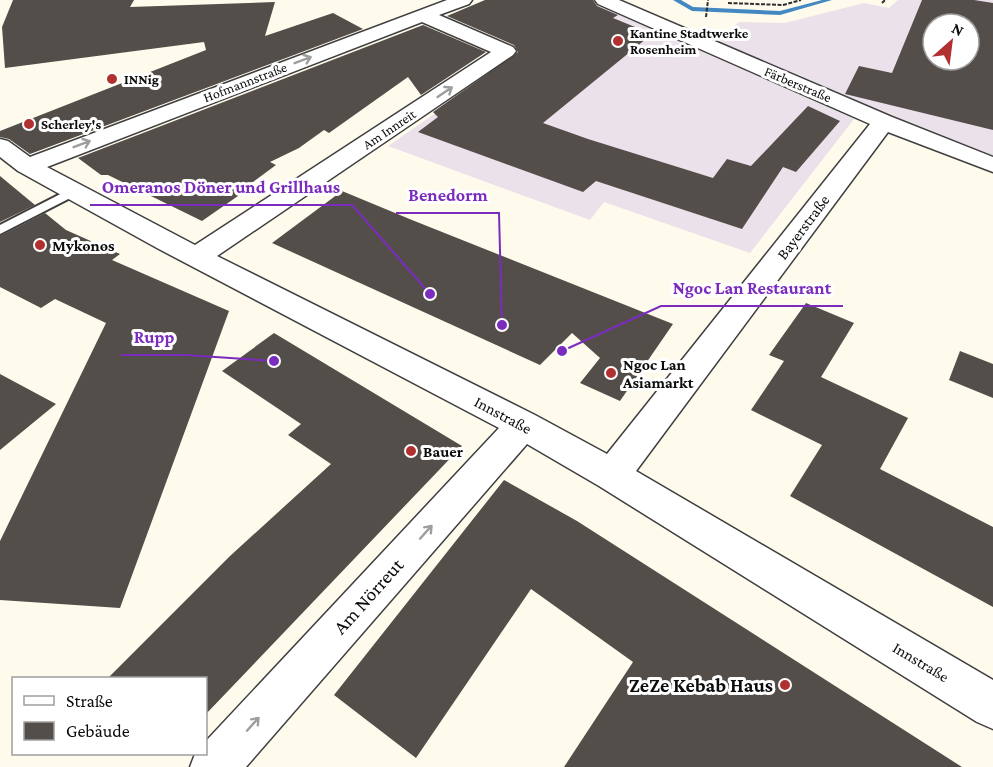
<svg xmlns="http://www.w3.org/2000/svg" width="993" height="767" viewBox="0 0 993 767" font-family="'Crimson Pro',serif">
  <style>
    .industrial { fill: #eae1eb; fill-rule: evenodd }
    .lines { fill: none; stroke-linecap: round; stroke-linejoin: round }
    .stream { fill: #4388c2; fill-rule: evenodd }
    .building { fill: #544e4a; fill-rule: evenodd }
    .lane-casing { stroke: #3f3f3f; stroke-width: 4 }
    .street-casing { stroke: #3f3f3f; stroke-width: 3 }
    .path { stroke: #2e2e2e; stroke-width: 2; stroke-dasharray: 4 1.5; stroke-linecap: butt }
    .lane { fill: #fff; fill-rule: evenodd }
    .street { fill: #fff; fill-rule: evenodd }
    .oneway { stroke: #9e9e9e }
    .poi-dot { fill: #b13030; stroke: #fff; stroke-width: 2 }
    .labels { text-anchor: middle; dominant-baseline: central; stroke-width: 6; stroke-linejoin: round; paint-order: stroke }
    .far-poi-label { font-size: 14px; font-weight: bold; fill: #0c0c0c; stroke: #fff; text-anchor: start }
    .far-street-label { font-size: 14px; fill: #0c0c0c; stroke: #fff }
    .street-label { font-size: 16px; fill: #0c0c0c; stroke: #fff }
    .poi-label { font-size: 16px; font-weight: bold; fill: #0c0c0c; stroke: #fff; text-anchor: start }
    .near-street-label { font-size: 20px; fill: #0c0c0c; stroke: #fff }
    .near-poi-label { font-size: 20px; font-weight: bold; fill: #0c0c0c; stroke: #fff; text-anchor: end }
    .leader { fill: none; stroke: #7b2cbf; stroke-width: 2 }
    .callout-dot { fill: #7b2cbf; stroke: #fff; stroke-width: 2 }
    .callout-label { font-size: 18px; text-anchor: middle; font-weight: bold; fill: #7b2cbf; stroke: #fff; stroke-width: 6; stroke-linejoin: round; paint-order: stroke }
  </style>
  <rect width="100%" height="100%" fill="#fefbed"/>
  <!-- industrial -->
  <path class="industrial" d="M586,0L854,119L750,253L604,202L590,220L388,146L557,29Z
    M898,0H993V156L715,43L739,22L785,23L864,3L889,8ZM933,24H969V60H933Z"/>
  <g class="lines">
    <!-- stream -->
    <path class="stream" d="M673,0H681L693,7L780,11L822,0H832L780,15L692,11Z"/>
  </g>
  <!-- building -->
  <path class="building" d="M13,0H134L130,7L275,2L265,36L333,13L363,29L30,154L9,139L0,137V131L206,50L204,42L5,68L2,27Z
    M485,0H593L597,6L618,15L613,18L652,34L543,123L588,139L713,178L727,159L751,166L808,106L840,121L796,172L783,167L742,229L596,181L583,192L418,132L438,117L433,112L518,52L514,45L447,16Z
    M922,0H974L993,3V130L845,94L859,66L892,73ZM933,24H969V60H933Z
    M423,25L486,52L421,95L408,77L329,133L324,130L299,148L270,162L276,165L245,188L248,189L202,221L108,175H101L78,158Z
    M0,176L35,205L0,222Z
    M342,191L412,220L673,324L620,401L580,383L600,358L572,333L540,365L272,243Z
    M45,213L66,230L120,254L112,260L229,311L120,608L0,600V541L106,323L55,299L41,308L0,287V236Z
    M806,303L854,323L821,377L908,418L880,469L993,527V607L790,496L822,445L751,410L784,361L769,355Z
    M274,333L462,446L206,714V678H108L230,556L331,464L288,435L301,424L222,371Z
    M960,351L993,364V398L949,380Z
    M0,374L56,404L0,450Z
    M504,480L577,521L962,767H564L633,662L531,589L416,758L334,695Z"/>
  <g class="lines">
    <!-- lane casing -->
    <g class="lane-casing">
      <path id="lane" d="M74,187L80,191L78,194L0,234V225Z"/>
    </g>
    <!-- street casing -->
    <g class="street-casing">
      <path id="street" d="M447,0H472L469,4L439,15L513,47L516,51L513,55L217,256L535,415L607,454L870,124L598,4L595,0H619L892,117L993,157V172L888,132L636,471L993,680V729L977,722L599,486L527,444L246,767H190L195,754H206V741L499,428L157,248L18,171L0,157V139L8,141L30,157ZM422,22L491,52L195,245L47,167Z"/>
    </g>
    <!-- path -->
    <path class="path" d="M728,3L783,5L801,0
      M882,3L885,0
      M706,17L708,0"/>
    <!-- lane -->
    <use href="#lane" class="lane"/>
    <!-- street -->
    <use href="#street" class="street"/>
  </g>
  <!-- one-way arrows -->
  <defs><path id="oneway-shaft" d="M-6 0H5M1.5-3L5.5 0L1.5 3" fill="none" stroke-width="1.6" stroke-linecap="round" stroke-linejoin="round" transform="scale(1.5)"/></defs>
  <g class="oneway">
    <use href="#oneway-shaft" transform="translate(303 60) rotate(-21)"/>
    <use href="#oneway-shaft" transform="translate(445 92) rotate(-34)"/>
    <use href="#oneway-shaft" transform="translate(82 144) rotate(-21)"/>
    <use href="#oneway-shaft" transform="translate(426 532) rotate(-48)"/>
    <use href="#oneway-shaft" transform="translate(253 724) rotate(-48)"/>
  </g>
  <!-- markers -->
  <g class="poi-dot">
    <circle cx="618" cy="41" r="6"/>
    <circle cx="112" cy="79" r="6"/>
    <circle cx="29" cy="124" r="6"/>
    <circle cx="40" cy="245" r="6"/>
    <circle cx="611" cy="373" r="6"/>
    <circle cx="411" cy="451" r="6"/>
    <circle cx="785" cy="685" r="6"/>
  </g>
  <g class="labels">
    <!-- far-poi labels -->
    <g class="far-poi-label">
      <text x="630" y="33">Kantine Stadtwerke<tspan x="630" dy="16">Rosenheim</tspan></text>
      <text x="124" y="79">INNig</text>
      <text x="41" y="124">Scherley's</text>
    </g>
    <!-- far-street labels -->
    <g class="far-street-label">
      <text transform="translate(245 82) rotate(-21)">Hofmannstraße</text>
      <text transform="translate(798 84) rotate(23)">Färberstraße</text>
      <text transform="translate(389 129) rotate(-34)">Am Innreit</text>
    </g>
    <!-- street labels -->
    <g class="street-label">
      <text transform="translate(803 227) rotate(-53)">Bayerstraße</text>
      <text transform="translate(503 415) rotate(28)">Innstraße</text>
      <text transform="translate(921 662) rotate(31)">Innstraße</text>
    </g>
    <!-- poi labels -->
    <g class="poi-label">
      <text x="52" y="245">Mykonos</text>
      <text x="623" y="364">Ngoc Lan<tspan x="623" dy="18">Asiamarkt</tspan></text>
      <text x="423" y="451">Bauer</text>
    </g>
    <!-- near-street labels -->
    <g class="near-street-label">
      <text transform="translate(368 596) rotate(-48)">Am Nörreut</text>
    </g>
    <!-- near-poi labels -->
    <g class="near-poi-label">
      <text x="773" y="685">ZeZe Kebab Haus</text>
    </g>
  </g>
  <!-- callouts -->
  <path class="leader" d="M430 294L352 205H90M502 325L499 213H396M562 351L661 306H843M274 361L186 355H121"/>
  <g class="callout-dot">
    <circle cx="430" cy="294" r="6"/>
    <circle cx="502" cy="325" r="6"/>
    <circle cx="562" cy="351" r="6"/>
    <circle cx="274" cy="361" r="6"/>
  </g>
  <g class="callout-label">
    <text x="221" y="193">Omeranos Döner und Grillhaus</text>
    <text x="448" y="201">Benedorm</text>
    <text x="752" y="294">Ngoc Lan Restaurant</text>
    <text x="154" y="343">Rupp</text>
  </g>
  <!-- legend -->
  <rect x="12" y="677" width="195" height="78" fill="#ffffff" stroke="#9e9e9e" stroke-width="1.5"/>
  <rect x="24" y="696" width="30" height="9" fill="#ffffff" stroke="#9e9e9e" stroke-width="1.5"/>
  <text x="66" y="707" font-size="18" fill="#0c0c0c">Straße</text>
  <rect x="24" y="722" width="30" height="18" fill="#544e4a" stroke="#9e9e9e" stroke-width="1.5"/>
  <text x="66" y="737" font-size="18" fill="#0c0c0c">Gebäude</text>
  <!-- north arrow -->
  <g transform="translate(951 42) rotate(28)"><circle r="28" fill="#ffffff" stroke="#9e9e9e" stroke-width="1.5"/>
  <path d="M0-4.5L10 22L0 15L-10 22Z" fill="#b13030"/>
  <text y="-9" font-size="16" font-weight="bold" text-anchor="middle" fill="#0c0c0c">N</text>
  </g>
</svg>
